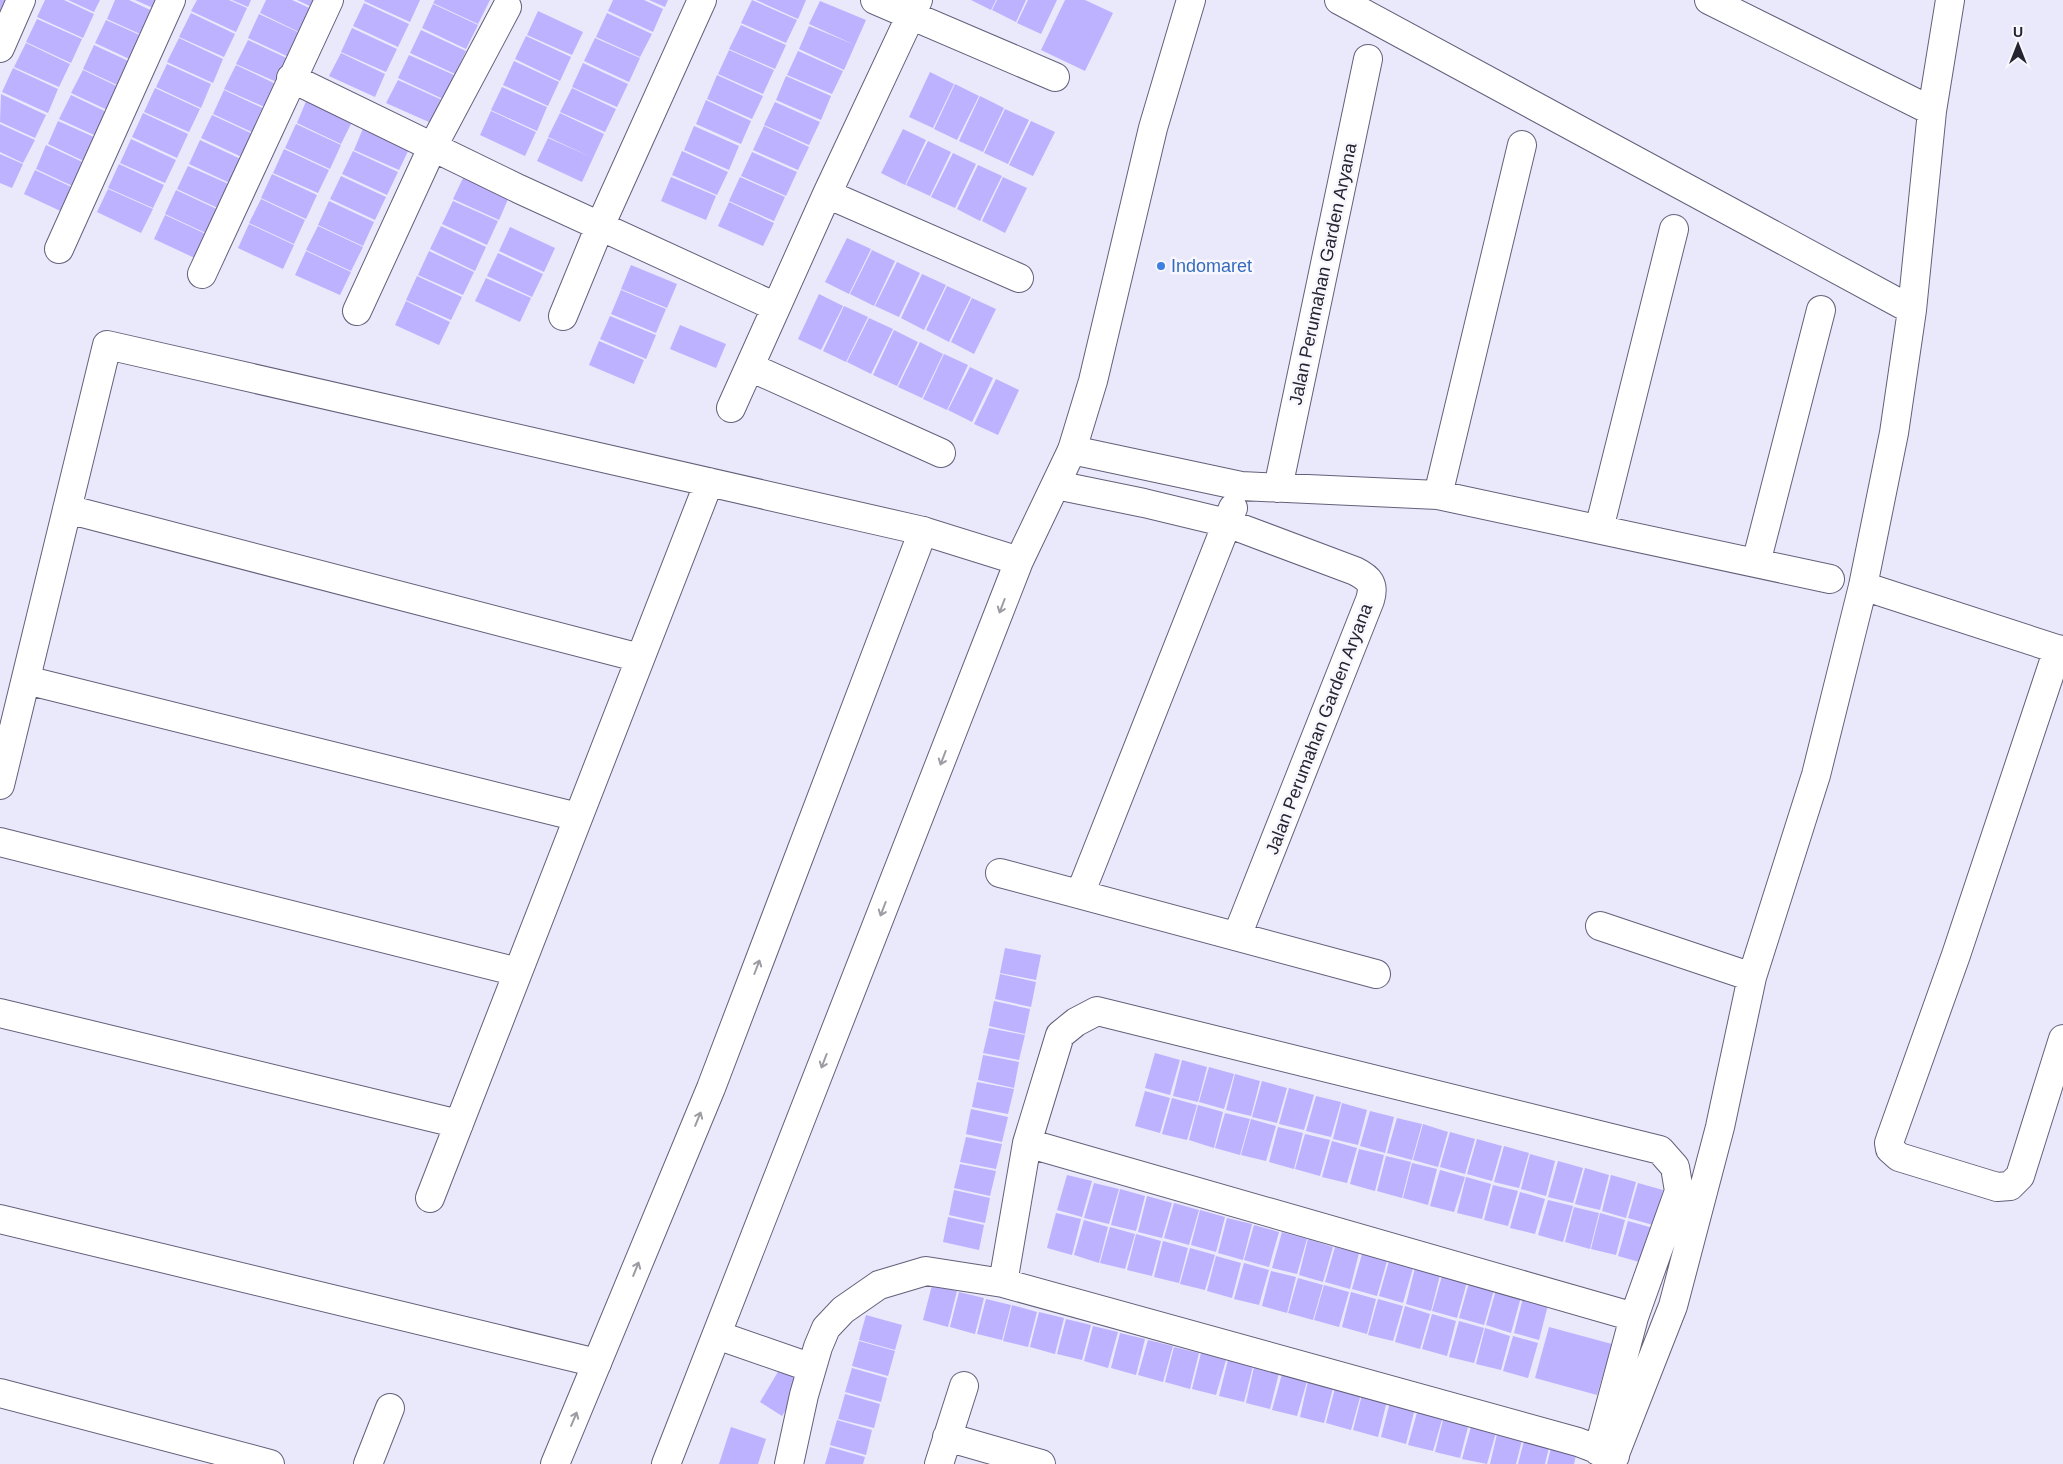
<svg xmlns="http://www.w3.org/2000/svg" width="2063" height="1464" viewBox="0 0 2063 1464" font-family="Arial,sans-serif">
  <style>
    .building { fill: #bdb2ff }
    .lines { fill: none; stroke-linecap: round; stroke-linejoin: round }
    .street-casing { stroke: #63607a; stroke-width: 30 }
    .secondary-casing { stroke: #63607a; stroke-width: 30 }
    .street { stroke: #fff; stroke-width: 28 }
    .secondary { stroke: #fff; stroke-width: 28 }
    .oneway { stroke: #9d9ca2 }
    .shop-dot { fill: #3f7fe0; stroke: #f7f7fd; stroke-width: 2 }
    .labels { text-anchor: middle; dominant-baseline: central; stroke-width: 5; stroke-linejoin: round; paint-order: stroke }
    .shop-label { font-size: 18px; fill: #366cbe; stroke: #f7f7fd; text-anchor: start }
    .street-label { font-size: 18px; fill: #262430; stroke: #f7f7fd }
  </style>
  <rect width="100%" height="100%" fill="#eae8fb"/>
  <!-- building -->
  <path class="building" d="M0,0H10L0,21Z
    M45,0H64L94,14L83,38L37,17Z
    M68,0H100L94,12Z
    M115,0H129L163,16L151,39L107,19Z
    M135,0H165L160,11Z
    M197,0H229L247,8L236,32L191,11Z
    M232,0H251L248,7Z
    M266,0H292L316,11L305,35L260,13Z
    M297,0H321L316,9Z
    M365,0H420L410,22L364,1Z
    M435,0H490L478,24L433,3Z
    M613,0H644L663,9L653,32L608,11Z
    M649,0H668L665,7Z
    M752,0L797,20L786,43L741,23Z
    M756,0H806L798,19Z
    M971,0H996L991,10Z
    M997,0H1026L1016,22L992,10Z
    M1028,0H1057L1041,34L1017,23Z
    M1065,0H1085L1113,13L1085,71L1041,50Z
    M820,1L866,20L855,45L809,24Z
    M364,3L409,24L398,47L353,26Z
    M433,4L478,25L466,49L422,28Z
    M538,11L583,32L572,55L527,35Z
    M191,13L235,34L224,57L179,37Z
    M607,13L652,34L640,57L596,37Z
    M259,14L304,35L293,59L248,38Z
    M37,19L82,39L71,63L26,42Z
    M106,20L151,40L140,64L95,43Z
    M741,25L786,45L775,69L729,49Z
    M809,26L855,45L844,70L799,49Z
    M352,28L397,49L386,72L341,52Z
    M421,30L466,51L455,74L410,53Z
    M526,36L571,57L560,81L515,59Z
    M179,38L223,59L213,83L167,62Z
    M595,38L640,58L629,82L584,61Z
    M248,40L293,61L281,84L236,64Z
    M26,43L70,64L59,87L14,67Z
    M94,45L139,66L128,90L83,69Z
    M729,50L774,70L763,94L718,74Z
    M798,51L843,71L832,94L787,75Z
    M341,53L385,74L375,97L329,76Z
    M409,55L454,75L443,99L398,78Z
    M514,61L559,82L548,106L503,85Z
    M583,63L628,84L617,107L572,87Z
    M167,64L211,84L201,108L156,87Z
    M236,65L280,86L269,109L224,89Z
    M13,68L58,89L48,113L2,92Z
    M83,70L127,91L116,114L71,93Z
    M930,72L954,84L933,128L909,117Z
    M717,75L763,96L752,119L707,99Z
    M786,76L831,96L821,120L776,100Z
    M398,80L442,100L431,123L386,103Z
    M955,84L979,96L957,140L934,129Z
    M502,87L547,107L537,131L491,110Z
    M155,88L200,109L189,132L144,112Z
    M572,88L616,109L605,132L560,112Z
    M224,90L269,111L258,135L213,114Z
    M1,94L46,115L35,138L0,122Z
    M71,95L115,116L105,140L59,119Z
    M980,96L1004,108L983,152L959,141Z
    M307,99L353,120L341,144L297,123Z
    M706,100L751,121L741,144L696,124Z
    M775,102L820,122L809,145L764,125Z
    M1005,109L1029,120L1008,164L984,153Z
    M491,111L536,132L525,156L480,135Z
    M143,113L188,134L177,158L132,137Z
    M560,113L604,134L593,158L548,137Z
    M212,115L257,136L246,159L201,138Z
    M58,121L103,141L92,165L48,144Z
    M1031,121L1055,132L1033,176L1009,165Z
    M0,124L35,140L23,163L0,152Z
    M296,124L341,145L330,169L285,148Z
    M364,126L410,147L399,170L354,150Z
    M694,126L739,146L729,170L684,150Z
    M764,126L809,147L798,170L753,150Z
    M903,129L926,140L905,185L881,173Z
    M548,138L593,158L582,182L537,161Z
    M131,139L176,160L165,183L120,163Z
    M200,140L245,161L234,185L189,164Z
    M928,141L951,152L930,196L906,185Z
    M46,145L91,166L81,190L36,169Z
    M284,149L329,170L318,193L273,173Z
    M353,151L398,172L387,195L342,174Z
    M682,151L728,172L717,195L672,175Z
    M752,152L797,172L786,196L741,176Z
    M953,153L976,164L955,208L931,197Z
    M0,154L23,164L12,188L0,183Z
    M119,164L164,185L153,208L108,188Z
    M978,165L1002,176L980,221L957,209Z
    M188,166L233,186L222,210L177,189Z
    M35,170L80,191L69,215L24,194Z
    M272,174L317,195L306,219L261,198Z
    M341,176L386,197L375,220L330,199Z
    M464,176L509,197L499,220L453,199Z
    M671,177L716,196L706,220L661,201Z
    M740,177L785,197L774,221L729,201Z
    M1003,177L1027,188L1005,233L982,221Z
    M108,189L153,209L141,233L97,212Z
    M176,190L221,211L210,235L165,214Z
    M261,199L305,220L294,244L249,223Z
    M329,201L374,222L363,246L318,225Z
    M453,201L498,221L487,245L442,224Z
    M729,202L774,223L763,246L718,226Z
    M165,215L210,236L199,260L154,239Z
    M249,224L294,245L283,269L238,248Z
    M318,226L363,247L351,271L306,250Z
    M441,226L486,247L475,271L430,249Z
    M510,227L555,248L544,272L499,251Z
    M847,238L871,249L849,294L825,282Z
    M872,250L895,261L874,306L850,294Z
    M306,251L351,272L340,295L295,275Z
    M429,251L474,272L463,295L418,275Z
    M498,253L543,274L532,297L487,276Z
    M897,262L920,273L899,317L875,306Z
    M631,265L677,284L667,308L621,289Z
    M922,274L946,285L924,330L901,318Z
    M417,276L462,297L451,320L406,300Z
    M486,278L531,298L520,322L475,301Z
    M947,286L971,297L949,342L926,330Z
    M621,290L666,309L656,333L611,314Z
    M819,294L843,306L821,350L798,339Z
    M972,298L996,309L974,354L951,342Z
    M406,301L450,322L439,345L395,325Z
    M844,306L868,317L846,362L823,351Z
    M610,316L656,335L646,359L600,339Z
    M869,318L893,329L871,374L847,362Z
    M680,325L726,344L716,368L670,349Z
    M894,330L918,342L897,386L873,375Z
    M599,341L644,360L634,384L589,365Z
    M920,342L943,354L922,398L898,387Z
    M944,354L968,365L947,410L923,399Z
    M970,367L993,378L972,422L948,410Z
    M996,379L1019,390L998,435L974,424Z
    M1005,948L1041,955L1036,980L1000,973Z
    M1000,974L1036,982L1031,1007L995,999Z
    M994,1001L1030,1009L1025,1034L989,1026Z
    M989,1028L1025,1035L1019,1060L983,1053Z
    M1155,1053L1180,1060L1170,1095L1145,1088Z
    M983,1055L1019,1062L1014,1088L978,1080Z
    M1182,1060L1207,1067L1198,1102L1173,1096Z
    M1209,1067L1234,1074L1224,1109L1199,1102Z
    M1235,1074L1260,1081L1251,1116L1226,1110Z
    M1262,1081L1287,1088L1277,1123L1252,1117Z
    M977,1082L1014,1089L1008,1114L972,1107Z
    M1289,1088L1314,1095L1304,1130L1279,1124Z
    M1145,1091L1170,1098L1160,1133L1135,1126Z
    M1316,1096L1341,1102L1331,1137L1306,1131Z
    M1172,1098L1197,1105L1187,1140L1162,1134Z
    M1342,1103L1367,1110L1358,1145L1333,1139Z
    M1198,1105L1223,1112L1214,1148L1189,1140Z
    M971,1109L1008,1117L1002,1142L966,1134Z
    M1370,1111L1394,1117L1385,1153L1360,1146Z
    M1225,1113L1250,1119L1240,1155L1215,1148Z
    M1397,1118L1422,1124L1412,1160L1387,1153Z
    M1251,1119L1276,1126L1266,1161L1241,1155Z
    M1423,1124L1448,1132L1438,1167L1413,1160Z
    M1278,1127L1303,1133L1294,1169L1269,1162Z
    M1450,1132L1475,1139L1465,1174L1440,1167Z
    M1305,1134L1330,1140L1320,1176L1295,1169Z
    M966,1137L1002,1144L996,1169L960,1162Z
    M1477,1139L1502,1146L1492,1181L1467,1174Z
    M1332,1141L1357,1148L1347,1183L1322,1177Z
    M1504,1146L1529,1153L1519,1188L1494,1182Z
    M1359,1149L1384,1155L1375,1191L1350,1184Z
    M1530,1154L1555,1161L1546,1196L1521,1189Z
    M1386,1156L1411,1162L1402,1198L1377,1191Z
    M1558,1161L1583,1168L1573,1203L1548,1197Z
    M1412,1163L1437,1169L1428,1205L1403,1198Z
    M960,1164L996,1171L990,1196L954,1188Z
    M1585,1168L1609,1175L1600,1210L1575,1204Z
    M1440,1170L1465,1177L1454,1212L1430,1206Z
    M1067,1175L1092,1181L1082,1217L1057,1210Z
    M1611,1175L1636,1182L1626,1218L1602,1211Z
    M1466,1177L1491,1184L1482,1219L1457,1213Z
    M1094,1183L1119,1189L1109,1224L1084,1218Z
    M1638,1183L1663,1190L1653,1225L1628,1218Z
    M1493,1185L1518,1191L1508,1226L1484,1220Z
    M1120,1189L1145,1196L1136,1231L1111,1225Z
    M954,1190L990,1198L985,1223L949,1215Z
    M1520,1192L1545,1199L1535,1234L1510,1228Z
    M1147,1196L1172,1203L1162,1238L1138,1232Z
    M1548,1200L1573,1206L1563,1242L1538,1235Z
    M1174,1203L1199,1210L1189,1245L1164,1238Z
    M1574,1207L1599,1213L1590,1249L1565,1242Z
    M1200,1210L1225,1217L1216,1252L1191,1245Z
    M1056,1213L1081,1219L1072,1255L1047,1248Z
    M1600,1213L1625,1220L1616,1255L1591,1249Z
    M948,1217L984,1225L979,1250L943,1242Z
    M1227,1218L1252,1224L1243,1260L1218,1253Z
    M1084,1220L1108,1227L1099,1263L1074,1255Z
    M1628,1221L1653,1228L1643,1263L1618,1256Z
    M1254,1225L1279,1232L1269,1267L1244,1260Z
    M1110,1227L1135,1234L1125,1269L1100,1263Z
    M1282,1232L1307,1239L1297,1274L1272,1268Z
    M1136,1234L1161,1241L1152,1276L1127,1270Z
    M1308,1239L1333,1247L1323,1282L1299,1275Z
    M1163,1241L1188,1248L1179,1283L1154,1277Z
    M1335,1247L1359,1253L1350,1289L1325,1282Z
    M1190,1248L1215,1255L1205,1290L1180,1284Z
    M1362,1254L1387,1261L1377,1296L1352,1289Z
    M1216,1256L1241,1263L1232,1298L1207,1291Z
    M1389,1261L1413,1268L1403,1303L1379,1296Z
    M1244,1263L1269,1270L1259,1305L1234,1299Z
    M1415,1268L1440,1275L1431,1311L1406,1304Z
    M1271,1271L1296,1277L1287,1313L1262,1306Z
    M1442,1276L1467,1282L1457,1318L1432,1311Z
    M1298,1278L1323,1285L1313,1320L1288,1313Z
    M1469,1283L1494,1290L1484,1325L1459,1318Z
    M932,1285L957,1291L948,1327L923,1320Z
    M1324,1285L1349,1292L1339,1327L1314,1320Z
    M1496,1290L1521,1297L1511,1333L1486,1325Z
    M959,1292L984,1298L975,1334L950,1327Z
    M1351,1292L1376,1299L1367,1334L1342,1327Z
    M1523,1298L1548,1305L1539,1340L1514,1333Z
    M986,1299L1011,1305L1002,1340L977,1334Z
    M1378,1299L1403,1306L1393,1341L1368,1335Z
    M1012,1305L1037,1312L1028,1347L1003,1341Z
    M1405,1306L1430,1314L1420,1349L1395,1342Z
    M1039,1312L1064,1318L1055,1354L1030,1347Z
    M1432,1314L1456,1321L1447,1356L1422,1349Z
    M866,1315L902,1325L895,1350L859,1340Z
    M1066,1319L1091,1325L1082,1360L1057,1354Z
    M1459,1321L1484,1328L1474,1363L1449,1357Z
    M1093,1326L1118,1332L1108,1368L1084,1361Z
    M1549,1327L1612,1344L1597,1395L1535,1378Z
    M1485,1328L1510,1336L1501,1370L1476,1364Z
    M1120,1333L1145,1339L1136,1375L1111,1368Z
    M1513,1336L1538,1343L1528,1378L1503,1371Z
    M1148,1340L1173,1346L1163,1382L1138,1375Z
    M859,1341L895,1351L888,1376L852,1366Z
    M1174,1347L1199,1353L1190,1389L1165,1382Z
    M1201,1353L1226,1360L1216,1395L1192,1389Z
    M1228,1360L1253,1366L1244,1402L1219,1396Z
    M782,1365L805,1379L782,1416L760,1402Z
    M1254,1367L1279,1373L1270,1409L1246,1403Z
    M852,1368L887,1378L881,1402L845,1392Z
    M1282,1374L1307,1381L1297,1416L1272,1410Z
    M1308,1381L1333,1388L1324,1423L1300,1417Z
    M1335,1388L1361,1394L1351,1430L1326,1423Z
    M845,1394L880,1404L874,1428L838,1419Z
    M1362,1395L1387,1401L1378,1437L1353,1430Z
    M1390,1402L1415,1408L1406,1444L1381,1437Z
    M1418,1409L1443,1416L1433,1451L1408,1445Z
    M1444,1416L1469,1423L1460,1458L1435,1452Z
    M837,1420L872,1430L866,1455L830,1445Z
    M1472,1423L1497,1429L1487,1464L1462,1459Z
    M731,1427L766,1439L758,1464H719Z
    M1498,1430L1523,1436L1516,1464H1490Z
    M1525,1437L1550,1443L1545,1464H1518Z
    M1552,1444L1577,1451L1574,1464H1547Z
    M830,1447L865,1457L863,1464H825Z"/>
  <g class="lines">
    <!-- street casing -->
    <g class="street-casing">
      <path id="street" d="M875,0L1055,77
        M1339,0L1912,310L1894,433L1863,586L1816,775L1752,977L1720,1127L1673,1306L1611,1464
        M1709,0L1932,111
        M0,48L21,0
        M291,78L519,189L776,307
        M827,194L1019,278
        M59,249L171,0
        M202,274L329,0
        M1912,310L1932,111L1950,0
        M357,311L432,148L507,7
        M563,316L600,226L702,0
        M750,367L941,453
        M731,408L827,194L918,0
        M1072,450L1241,486L1438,495L1830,579
        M1056,485L1144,503L1227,523L1355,571C1369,578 1375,584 1370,600L1237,936
        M1278,488L1368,59
        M1438,495L1522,145
        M67,509L640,658
        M1599,529L1674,229
        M1756,563L1821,310
        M1863,586L2063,651
        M2058,649L1956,955L1891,1137L1889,1143L1890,1149L1899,1157L1997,1187L2010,1186L2020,1176L2063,1039
        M26,680L578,817
        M0,785L107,345L923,531
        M0,842L518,972
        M1000,873L1376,974
        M1080,894L1233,508
        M1600,926L1752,977
        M0,1013L459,1124
        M1027,1143L1060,1035L1076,1022L1097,1011L1660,1150L1675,1167L1679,1191L1634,1317L1598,1451
        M430,1198L709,482
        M0,1219L597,1363
        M1003,1283L1027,1143L1634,1317
        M717,1335L812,1368
        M0,1393L270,1464
        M947,1437L1041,1464
        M368,1464L390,1408
        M789,1464L804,1395L818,1347L826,1328L843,1310L879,1285L926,1271L1003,1283L1578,1442L1615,1456
        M939,1464L964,1386"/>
    </g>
    <!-- secondary casing -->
    <g class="secondary-casing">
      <path id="secondary" d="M555,1464L711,1088L923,531L1019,561L1072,450L1093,381L1153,128L1191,0
        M666,1464L1019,561"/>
    </g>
    <!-- street -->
    <use href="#street" class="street"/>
    <!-- secondary -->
    <use href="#secondary" class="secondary"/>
  </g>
  <!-- one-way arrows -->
  <defs><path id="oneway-shaft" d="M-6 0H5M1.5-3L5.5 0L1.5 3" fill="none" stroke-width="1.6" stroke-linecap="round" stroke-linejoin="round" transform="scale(1.25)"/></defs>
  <g class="oneway">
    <use href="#oneway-shaft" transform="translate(1002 606) rotate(111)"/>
    <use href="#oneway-shaft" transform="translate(943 758) rotate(111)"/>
    <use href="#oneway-shaft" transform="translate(883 909) rotate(111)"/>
    <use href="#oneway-shaft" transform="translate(757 967) rotate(-69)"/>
    <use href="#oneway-shaft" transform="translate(824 1061) rotate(111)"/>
    <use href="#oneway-shaft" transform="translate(698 1119) rotate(-68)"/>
    <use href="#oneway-shaft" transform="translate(636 1269) rotate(-68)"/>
    <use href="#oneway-shaft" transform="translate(574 1419) rotate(-67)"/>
  </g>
  <!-- markers -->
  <circle class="shop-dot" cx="1161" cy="266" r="5"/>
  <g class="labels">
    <!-- shop labels -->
    <g class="shop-label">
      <text x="1171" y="266">Indomaret</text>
    </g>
    <!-- street labels -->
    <g class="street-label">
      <text transform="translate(1323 274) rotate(-78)">Jalan Perumahan Garden Aryana</text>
      <text transform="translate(1319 729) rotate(-69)">Jalan Perumahan Garden Aryana</text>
    </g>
  </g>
  <!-- north arrow -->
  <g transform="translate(2018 45)" stroke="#f7f7fd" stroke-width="4" paint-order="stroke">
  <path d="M0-4L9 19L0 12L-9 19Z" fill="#262430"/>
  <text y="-8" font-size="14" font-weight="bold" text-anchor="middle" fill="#262430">U</text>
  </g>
</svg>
